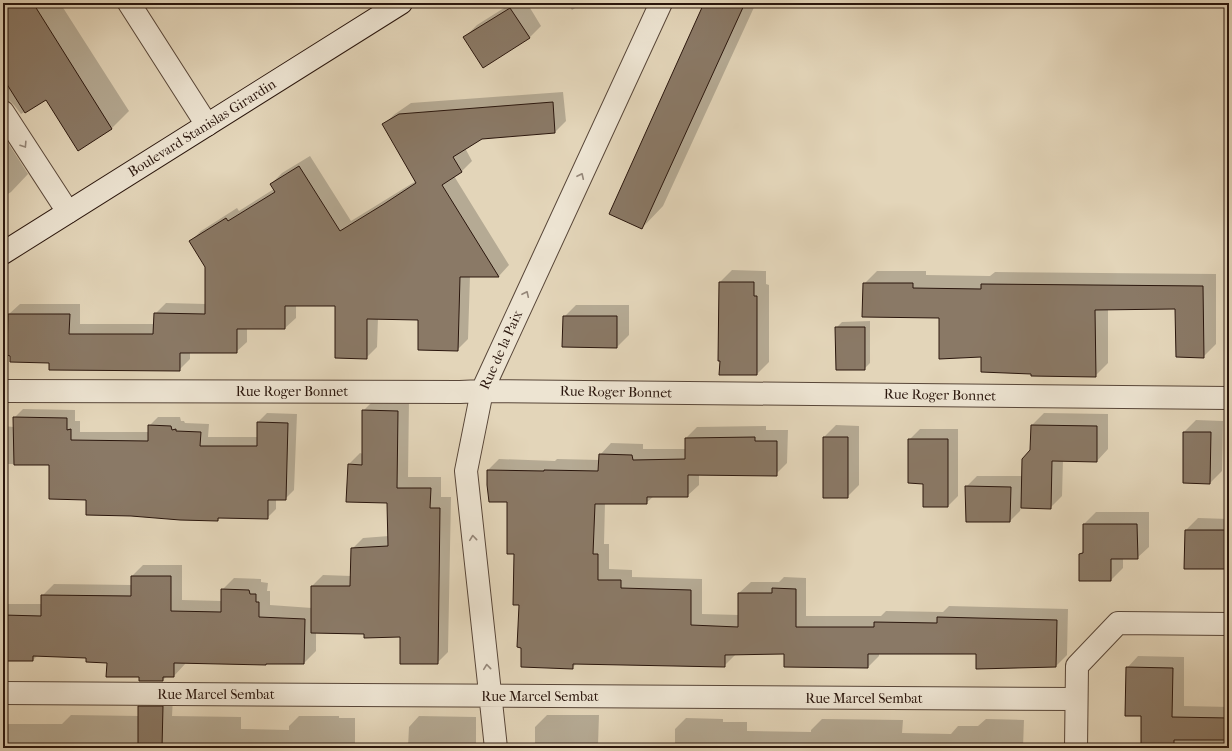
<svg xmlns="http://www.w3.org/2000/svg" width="1232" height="751" viewBox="0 0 1232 751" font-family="'IM FELL French Canon',serif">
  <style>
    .shadow { fill: #0003 }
    .building { fill: #8a7966; stroke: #2a160d }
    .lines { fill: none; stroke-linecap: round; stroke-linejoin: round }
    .street-casing { stroke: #584638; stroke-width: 24 }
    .secondary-casing { stroke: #2a160d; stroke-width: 24 }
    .street { stroke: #ede4d2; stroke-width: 22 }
    .secondary { stroke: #ede4d2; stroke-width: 22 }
    .oneway { stroke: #958779 }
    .labels { text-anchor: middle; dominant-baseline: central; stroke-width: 4; stroke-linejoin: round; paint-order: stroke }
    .street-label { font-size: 14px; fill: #2a160d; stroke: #ede4d2 }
  </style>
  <rect width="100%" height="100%" fill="#e3d5b9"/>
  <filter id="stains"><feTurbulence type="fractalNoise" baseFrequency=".005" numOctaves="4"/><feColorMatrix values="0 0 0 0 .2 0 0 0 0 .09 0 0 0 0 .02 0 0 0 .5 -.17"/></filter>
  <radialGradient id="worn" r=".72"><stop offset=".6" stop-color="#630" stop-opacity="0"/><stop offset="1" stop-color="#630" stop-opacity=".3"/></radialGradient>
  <!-- shadow -->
  <path class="shadow" d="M3,3H60L129,111L112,128L79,149L46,99L21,114L14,105L9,100L16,111L3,124V86L7,83L3,77Z
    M512,3H527L541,26L529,38L465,37L477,25Z
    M567,3H583L572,10Z
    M706,3H756L663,206L642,228Z
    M563,92L566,121L555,132L481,138L465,148L472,161L461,172L454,176L509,265L499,276H470L468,339L457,350L419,319L378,318L377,347L366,358L336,305H296V318L285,328H247V342L236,352H190V359L179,370L50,362L9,314L20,304H80V324H155V314L166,303L206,304V266L190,242L201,231L237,208L239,211L274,189L271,184L282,173L310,156L351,221L416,181L384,124L395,114L411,103Z
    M3,135L28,174L11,192L3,197Z
    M732,270L766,271V284L769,285V362L757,374L721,361L720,282Z
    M877,271H926V275L990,276L995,272L1216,274V344L1203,357L1176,308H1108V363L1095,376L1032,373L982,356L940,317L864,284Z
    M576,305H629V335L617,347L564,317Z
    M870,321V363L864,369L836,328L842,322Z
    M374,400H409L408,477H441V497H451L448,652L437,663L401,636L365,633L316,632V651L304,663L185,662V664L174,676H167L163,680L140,676L108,662L87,657L37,656L33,660H3V604H42V596L54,584L132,585V576L143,565H182V600L222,601V590L234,578L261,579V582L268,583L267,591H270V605L312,608V586L323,575L351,576L352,549L363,538L389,536L388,502L349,464L360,453L363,454V411Z
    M23,409L75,410V421H80V432H149V426L158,417H180L181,421H184L185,423L209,424L208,437H258V422L267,413L297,414L294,490L285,499H276V509L267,518L221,517L218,520L131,515L87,499L50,464H3V426L14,427V418Z
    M1044,413L1108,414V449L1097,461L1063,460L1062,496L1050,508L1021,507L1020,511L1010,521L966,487L977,476H1022L1031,450L1032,425Z
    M1196,420L1223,421L1222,471L1210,483L1184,432Z
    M836,425L859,426V485L847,497L824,437Z
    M766,426V430H788L787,463L776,474H699V485L687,496H654L646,503H605L604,544H609V569L632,570V577L702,579V614L739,615V593L751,582H779L784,577L806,578V616H881L886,611L943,612L949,606L1068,609L1067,655L1056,666L977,653H879V656L868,667L785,653L736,654L724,666L577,663L572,668L520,604L508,501L488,470L499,459L555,461L557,459L600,460V455L611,443L643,444V449H686V438L697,427Z
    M920,429H958V496L948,506L924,483L909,440Z
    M1096,512H1149V547L1137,558H1123V568L1111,580L1080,554L1084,550V524Z
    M1198,518L1229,519V567L1186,530Z
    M1138,656L1184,657V706L1229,707V748H1142V715L1127,668Z
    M150,696L173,697L172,716L241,717V729L289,730V726L299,716H339V718H355V748H3V724H62L71,715L139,716V707Z
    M547,715H599L598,745L595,748H535V727Z
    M419,716L476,717V748H360L361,746L408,747L409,727Z
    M686,718L723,719V722H747V731L811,732V730L822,719L903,720L902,733L951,734L958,726H978L986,719L1024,720L1023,748H675V729Z"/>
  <!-- building -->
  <path class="building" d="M3,3H33L112,129L78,151L46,100L25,113L3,78Z
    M704,3H745L642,229L609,214Z
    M510,8L530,38L483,68L463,37Z
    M553,102L555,133L482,139L453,157L462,172L442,185L499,277H460L458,351L418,350V320L367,319V359L335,358V306H285V329H237V353H180V371L49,370V363L10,362V356L7,355L8,314H70L69,334H153L154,313L205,314V267L189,241L226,218L228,221L275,192L270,184L299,166L340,231L384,204L416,183L382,124L399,114Z
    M719,282H754V296H757V375H719L720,361H718Z
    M863,283H913V288L981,289V284L1203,286L1204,358L1176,357L1175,309L1095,310L1096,377L1031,376V374L981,372V357L939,359V318L862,317Z
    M563,316H617V348L562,347Z
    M835,327H865V370H836Z
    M362,410L398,411L397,488H431L430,508H440L438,664H400V637L364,638V634L311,633V586H350L351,548L388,546L387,503L346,502L348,464L362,465Z
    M13,417L67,418V430L71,429V440L148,441V425L171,426L172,430L176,429V431L201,432L200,446H257V422L288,423L286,500H268V519L218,518V521L180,520L131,516L86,515V500L49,499V465H14Z
    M1031,425L1097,426V462L1052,461L1051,509L1021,508L1022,459L1030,450Z
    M1183,432H1211L1210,484L1183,483Z
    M755,437V441H777V476L688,475V497H647V504H595L593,554H598V580H621V588L691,590V625L738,627V593H772V588L796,589V627H874V622L937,623V617L1057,620L1056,667L976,669V654H868V668L784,667V654L725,655V667L573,664V669L521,667V648L517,647L519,605H513L514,554H507V502H489L487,485V470L544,471V470L598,471L599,454L632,455L633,460L685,459V438Z
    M823,437H848V498H823Z
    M908,439H948V507H923V484L908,483Z
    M965,486L1011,487L1010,522H966Z
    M1083,524H1137L1138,559H1111V581H1079V554L1083,553Z
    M1185,530H1229V569H1184Z
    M131,576H171V611L221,612V589L249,590L250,594H256V602H259V617L305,619L304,664H266V665L174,663V677H163V681H139V677H106L107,663L86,662V658L33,656V661H3V615L41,616V595L131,596Z
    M1126,667L1173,668L1172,717L1229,718V740H1174V748H1141V716H1125Z
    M138,706H163L162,748H138Z"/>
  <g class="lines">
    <!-- street casing -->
    <g class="street-casing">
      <path id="street" d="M129,3L207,125
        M3,112L68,212
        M3,391L460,392L482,391L1229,398
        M3,693L1076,699
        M496,748L466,471L482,391L661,3
        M1076,748L1077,666L1118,623L1229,624"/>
    </g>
    <!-- secondary casing -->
    <g class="secondary-casing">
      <path id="secondary" d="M3,253L401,3"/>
    </g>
    <!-- street -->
    <use href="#street" class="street"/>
    <!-- secondary -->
    <use href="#secondary" class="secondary"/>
  </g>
  <!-- one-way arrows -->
  <defs><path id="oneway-chevron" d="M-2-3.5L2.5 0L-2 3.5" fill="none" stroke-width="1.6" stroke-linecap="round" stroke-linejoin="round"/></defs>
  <g class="oneway">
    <use href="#oneway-chevron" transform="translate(24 145) rotate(57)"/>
    <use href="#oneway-chevron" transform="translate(581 176) rotate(-65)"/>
    <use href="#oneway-chevron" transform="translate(526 294) rotate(-65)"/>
    <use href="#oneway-chevron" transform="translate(473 538) rotate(-96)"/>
    <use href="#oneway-chevron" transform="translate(487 667) rotate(-96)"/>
  </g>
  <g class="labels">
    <!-- street labels -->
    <g class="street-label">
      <text transform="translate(202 128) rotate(-32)">Boulevard Stanislas Girardin</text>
      <text transform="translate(501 350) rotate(-66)">Rue de la Paix</text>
      <text x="292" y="391">Rue Roger Bonnet</text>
      <text transform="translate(616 392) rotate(1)">Rue Roger Bonnet</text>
      <text transform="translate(940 395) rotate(1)">Rue Roger Bonnet</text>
      <text x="216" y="694">Rue Marcel Sembat</text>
      <text x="540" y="696">Rue Marcel Sembat</text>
      <text x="864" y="698">Rue Marcel Sembat</text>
    </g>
  </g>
  <!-- margin -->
  <rect width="1232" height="751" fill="none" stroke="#e3d5b9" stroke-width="16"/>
  <rect x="4" y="4" width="1224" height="743" fill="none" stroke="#2a160d" stroke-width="2"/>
  <rect x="8" y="8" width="1216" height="735" fill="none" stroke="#2a160d"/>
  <rect width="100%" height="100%" filter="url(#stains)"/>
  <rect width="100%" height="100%" fill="url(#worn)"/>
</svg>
